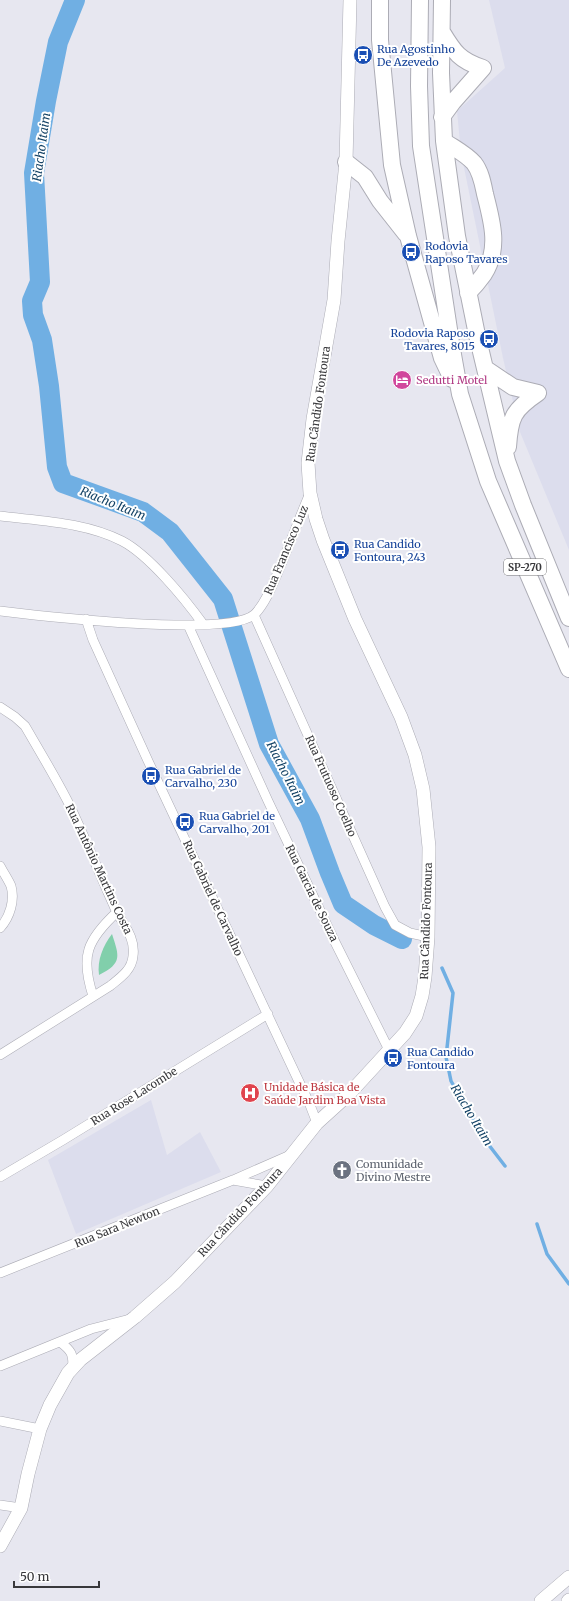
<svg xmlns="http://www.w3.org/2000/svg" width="569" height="1601" viewBox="0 0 569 1601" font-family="Merriweather,serif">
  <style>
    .built { fill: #dcdded }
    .green { fill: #81cfab }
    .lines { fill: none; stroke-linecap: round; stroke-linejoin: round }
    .stream { stroke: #70afe3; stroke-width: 3.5 }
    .river { stroke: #70afe3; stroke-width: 20 }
    .street-casing { stroke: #acacb5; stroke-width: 10 }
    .secondary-casing { stroke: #acacb5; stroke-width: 14 }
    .highway-casing { stroke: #acacb5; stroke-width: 18 }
    .street { stroke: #fff; stroke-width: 9 }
    .secondary { stroke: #fff; stroke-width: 13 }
    .highway { stroke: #fff; stroke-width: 16 }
    .labels { text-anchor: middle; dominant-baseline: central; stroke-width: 4; stroke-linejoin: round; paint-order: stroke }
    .shield { fill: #fff; stroke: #747476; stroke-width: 1 }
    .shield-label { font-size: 10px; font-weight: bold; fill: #38383b }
    .transit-label { font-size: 11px; fill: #164399; stroke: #fff; text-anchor: start }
    .hotel-label { font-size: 11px; fill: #b23c85; stroke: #fff; text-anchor: start }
    .street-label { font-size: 11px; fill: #38383b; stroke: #fff }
    .health-label { font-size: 11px; fill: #be3a42; stroke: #fff; text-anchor: start }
    .worship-label { font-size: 11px; fill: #5b616d; stroke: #fff; text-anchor: start }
    .water-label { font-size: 12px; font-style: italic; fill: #144366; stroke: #fff }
  </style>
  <rect width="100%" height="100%" fill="#e7e7f0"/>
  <!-- built -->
  <path class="built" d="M489,0H569V550L520,432L503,358L461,153L457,111L505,68Z
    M151,1100L167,1155L200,1132L221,1172L76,1234L48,1160Z"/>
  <!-- green -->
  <path class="green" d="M112,934C119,956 123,963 99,975C97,960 103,946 112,934Z"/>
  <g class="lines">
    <!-- stream -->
    <path class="stream" d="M442,968L453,993L446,1057L451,1081L485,1140L505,1166
      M537,1224L547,1254L569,1284"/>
    <!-- river -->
    <path class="river" d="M75,0L58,42L46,101L34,173L40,282L32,301L33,315L42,340L49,386L57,467L63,483L143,512L170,532L223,599L269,744L310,819L330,873L343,904L374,925L402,939"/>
    <!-- street casing -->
    <g class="street-casing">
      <path id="street" d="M0,516C40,521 85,522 122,541C149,555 185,599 203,624
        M0,611C41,616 229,638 255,614C266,602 272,586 278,572C289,546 299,519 310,493
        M254,615L385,907L395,925L410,933L428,937
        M86,619L93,640L149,763L310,1105L317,1123
        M188,625L268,801L335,942L389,1050
        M0,707L15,717L25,726C39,750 54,775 67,800C84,834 98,871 114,906C121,923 136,936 133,956C132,970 120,978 110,986L0,1055
        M0,866C3,872 8,879 11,886C15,900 10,917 0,928
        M93,996C80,956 87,940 117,912
        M0,1177L63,1140L268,1014
        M233,1180L267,1186
        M0,1273L233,1180L290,1155
        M60,1342C72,1351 73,1354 73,1368
        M0,1366L91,1329L130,1319
        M0,1421L40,1429
        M0,1505L21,1508"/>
    </g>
    <!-- secondary casing -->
    <g class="secondary-casing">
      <path id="secondary" d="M0,1546L21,1508L28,1474L40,1429L50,1405L68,1373L80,1360L135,1317L175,1282L267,1186L317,1123L349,1094L405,1033L416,1016L422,996L425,977L428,937L429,847L423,789L415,755L401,717L355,619L323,540L316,519L310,493L308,463L313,419L334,300L338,241L346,162L350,0
        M541,1601L569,1577
        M568,1601L569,1600"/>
    </g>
    <!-- highway casing -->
    <g class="highway-casing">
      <path id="highway" d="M380,0V40L392,165L408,236L442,358L452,379
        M420,0L419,86L421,146L452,349L460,394L488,481L569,669
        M442,0L441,73L444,141L457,236L477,335L507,461L523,505L569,618
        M442,32C454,52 460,61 483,68L453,102L442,117
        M444,141C454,148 466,154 474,163C481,172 483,184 485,194C492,221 500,249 484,274C479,281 474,287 468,293
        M346,162L365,177L380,201L406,234
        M486,369L513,387L538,393
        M508,447C510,417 513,410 538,393"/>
    </g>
    <!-- street -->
    <use href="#street" class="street"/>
    <!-- secondary -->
    <use href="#secondary" class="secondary"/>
    <!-- highway -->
    <use href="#highway" class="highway"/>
  </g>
  <!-- icons -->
  <defs>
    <g id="bus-disc" transform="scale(1)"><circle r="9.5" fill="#1a4fb4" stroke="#fff"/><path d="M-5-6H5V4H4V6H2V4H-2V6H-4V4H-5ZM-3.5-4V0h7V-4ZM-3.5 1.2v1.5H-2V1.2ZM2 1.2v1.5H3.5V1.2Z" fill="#fff"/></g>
    <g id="hotel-disc" transform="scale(1)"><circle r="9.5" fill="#d1479c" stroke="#fff"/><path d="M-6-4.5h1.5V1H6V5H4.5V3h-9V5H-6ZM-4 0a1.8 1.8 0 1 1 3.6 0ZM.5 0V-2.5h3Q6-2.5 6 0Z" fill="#fff"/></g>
    <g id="hospital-disc" transform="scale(1)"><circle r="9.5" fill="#e0444e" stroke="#fff"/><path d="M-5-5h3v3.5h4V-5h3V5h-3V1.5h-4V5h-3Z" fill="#fff"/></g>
    <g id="church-disc" transform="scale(1)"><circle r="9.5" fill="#6b7280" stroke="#fff"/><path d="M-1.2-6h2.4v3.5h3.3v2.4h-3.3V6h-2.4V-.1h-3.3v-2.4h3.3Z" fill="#fff"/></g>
  </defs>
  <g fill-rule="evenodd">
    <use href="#bus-disc" x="363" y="55"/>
    <use href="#bus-disc" x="411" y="252"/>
    <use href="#bus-disc" x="489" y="339"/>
    <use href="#hotel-disc" x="402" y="380"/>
    <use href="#bus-disc" x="340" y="550"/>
    <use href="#bus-disc" x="151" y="776"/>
    <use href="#bus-disc" x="185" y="822"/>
    <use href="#bus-disc" x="393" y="1058"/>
    <use href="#hospital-disc" x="250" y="1093"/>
    <use href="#church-disc" x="342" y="1170"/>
  </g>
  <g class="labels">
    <!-- shield labels -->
    <rect class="shield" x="504" y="559" width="42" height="16" rx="3"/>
    <g class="shield-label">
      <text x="525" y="567">SP-270</text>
    </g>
    <!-- transit labels -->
    <g class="transit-label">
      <text x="377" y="49">Rua Agostinho<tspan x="377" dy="13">De Azevedo</tspan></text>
      <text x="425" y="246">Rodovia<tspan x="425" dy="13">Raposo Tavares</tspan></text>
      <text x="475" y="333" text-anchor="end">Rodovia Raposo<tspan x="475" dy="13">Tavares, 8015</tspan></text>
      <text x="354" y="544">Rua Candido<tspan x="354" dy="13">Fontoura, 243</tspan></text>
      <text x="165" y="770">Rua Gabriel de<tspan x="165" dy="13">Carvalho, 230</tspan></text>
      <text x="199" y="816">Rua Gabriel de<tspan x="199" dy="13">Carvalho, 201</tspan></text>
      <text x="407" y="1052">Rua Candido<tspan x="407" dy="13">Fontoura</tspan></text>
    </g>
    <!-- hotel labels -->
    <g class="hotel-label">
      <text x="416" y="380">Sedutti Motel</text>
    </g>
    <!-- street labels -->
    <g class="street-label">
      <text transform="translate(318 404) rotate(-82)">Rua Cândido Fontoura</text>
      <text transform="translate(286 550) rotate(-67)">Rua Francisco Luz</text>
      <text transform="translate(331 786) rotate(66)">Rua Frutuoso Coelho</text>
      <text transform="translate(99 869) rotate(65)">Rua Antônio Martins Costa</text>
      <text transform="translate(312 893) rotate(64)">Rua Garcia de Souza</text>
      <text transform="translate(213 898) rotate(65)">Rua Gabriel de Carvalho</text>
      <text transform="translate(426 921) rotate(-88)">Rua Cândido Fontoura</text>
      <text transform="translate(134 1096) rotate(-32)">Rua Rose Lacombe</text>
      <text transform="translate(240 1212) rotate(-47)">Rua Cândido Fontoura</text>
      <text transform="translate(117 1227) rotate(-22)">Rua Sara Newton</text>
    </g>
    <!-- health labels -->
    <g class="health-label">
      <text x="264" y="1087">Unidade Básica de<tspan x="264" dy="13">Saúde Jardim Boa Vista</tspan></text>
    </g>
    <!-- worship labels -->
    <g class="worship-label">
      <text x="356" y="1164">Comunidade<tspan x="356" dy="13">Divino Mestre</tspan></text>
    </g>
    <!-- water labels -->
    <g class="water-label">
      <text transform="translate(41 147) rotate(-82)">Riacho Itaim</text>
      <text transform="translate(113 503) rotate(22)">Riacho Itaim</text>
      <text transform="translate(286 773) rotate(63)">Riacho Itaim</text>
      <text transform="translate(472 1115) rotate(59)">Riacho Itaim</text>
    </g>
  </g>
  <!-- scale -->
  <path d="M14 1581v6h85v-6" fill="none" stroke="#38383b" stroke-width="2"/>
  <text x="20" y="1581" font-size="12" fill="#38383b" stroke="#ffffff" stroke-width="3" paint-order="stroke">50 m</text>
</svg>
